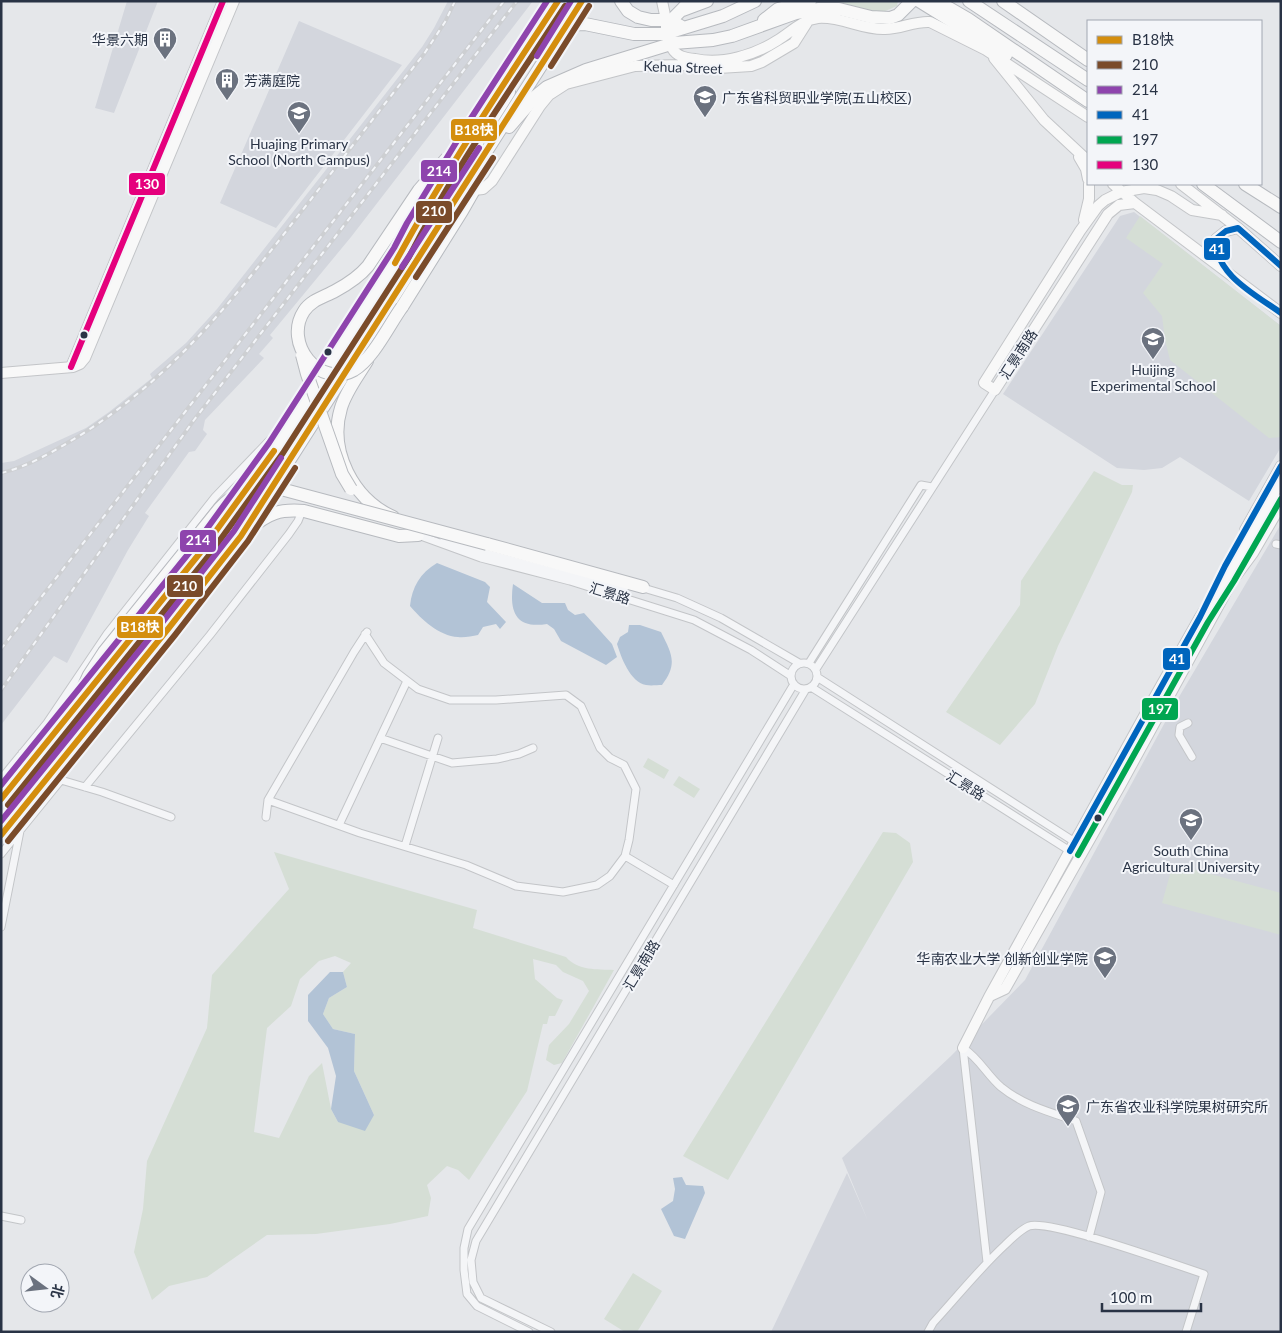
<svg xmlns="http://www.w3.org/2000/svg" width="1282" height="1333" viewBox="0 0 1282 1333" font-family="Lato,'Noto Sans SC',sans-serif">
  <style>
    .built { fill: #d3d6dd }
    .green { fill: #d5ded5; fill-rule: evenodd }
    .water { fill: #b2c3d6 }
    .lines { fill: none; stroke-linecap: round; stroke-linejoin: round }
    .street-casing { stroke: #c3c5c8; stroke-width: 9 }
    .secondary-casing { stroke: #c3c5c8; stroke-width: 12 }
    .highway-casing { stroke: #b7babf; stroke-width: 14 }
    .street { stroke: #f4f5f7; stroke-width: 7 }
    .secondary { stroke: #f8f8f8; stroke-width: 10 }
    .highway { stroke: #f8f8f8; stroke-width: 12 }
    .rail-casing { stroke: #cdcfd2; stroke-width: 4 }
    .rail { stroke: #f3f5f9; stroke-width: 2; stroke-dasharray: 5.5; stroke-linecap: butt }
    .highway-bridge-casing { stroke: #b7babf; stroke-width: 14; stroke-linecap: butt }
    .highway-bridge { stroke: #f8f8f8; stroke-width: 12 }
    .bus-1-casing { stroke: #f3f5f9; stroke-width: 10 }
    .bus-2-casing { stroke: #f3f5f9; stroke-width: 10 }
    .bus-3-casing { stroke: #f3f5f9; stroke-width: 10 }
    .bus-4-casing { stroke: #f3f5f9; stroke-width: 10 }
    .bus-5-casing { stroke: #f3f5f9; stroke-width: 10 }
    .bus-6-casing { stroke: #f3f5f9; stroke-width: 10 }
    .bus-1 { stroke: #d48e0e; stroke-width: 6 }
    .bus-2 { stroke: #7a4b2a; stroke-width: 6 }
    .bus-3 { stroke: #8e44ad; stroke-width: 6 }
    .bus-4 { stroke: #0065bd; stroke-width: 6 }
    .bus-5 { stroke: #00a651; stroke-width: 6 }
    .bus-6 { stroke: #e5007d; stroke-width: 6 }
    .bus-dot { fill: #293345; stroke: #f3f5f9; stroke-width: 2 }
    .labels { text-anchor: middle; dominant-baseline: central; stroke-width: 4; stroke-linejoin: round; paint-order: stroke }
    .poi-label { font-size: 14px; fill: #293345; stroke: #f3f5f9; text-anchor: start }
    .street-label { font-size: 14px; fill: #293345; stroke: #f3f5f9 }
    .line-badge { stroke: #f3f5f9; stroke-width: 2 }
    .badge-label { font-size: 14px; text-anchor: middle; font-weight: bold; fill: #fff }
  </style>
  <rect width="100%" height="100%" fill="#e5e7ea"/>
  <!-- built -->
  <path class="built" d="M127,1H158L114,113L95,108Z
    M448,1H533L351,237L270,335L273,338L259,354L264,358L205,420L203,430L207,434L195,451L189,452L145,513L149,516L128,550L67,663L54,656L1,725V463L14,461L86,428L109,412L152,378L150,374L186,343L217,309L422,47L434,28Z
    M299,21L402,65L276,228L220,203Z
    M1134,212L1281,326V447L1249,501L1180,457L1162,468L1144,470L1117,468L1003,394L1120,216Z
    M1281,524V1332H771L847,1173L868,1221L842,1158L951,1056L1025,980L1176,702Z"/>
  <!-- green -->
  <path class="green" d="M836,1H898L897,6L883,12L867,11Z
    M1140,216L1281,326V437L1269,438L1170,360L1165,340L1162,316L1143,293L1163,264L1126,238Z
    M1094,471L1122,485H1133L1132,492L1058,646L1035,704L1000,745L946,712L1020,605L1021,581Z
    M648,758L669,770L664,779L643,767Z
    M679,776L700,789L694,798L673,785Z
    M883,832L896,833L910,843L913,862L728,1180L683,1156Z
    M274,852L477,910L473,928L566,957C578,971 597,969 614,970L562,1063L554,1065L546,1060L549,1045L569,1024L589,991L583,981L563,972L556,965L533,959L535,979L557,998L563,1000L555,1016H549L547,1024H543L527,1091L469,1180L458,1170L447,1166L427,1185L431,1198L428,1216L390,1224L316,1234L267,1235L207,1277L169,1286L152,1300L134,1252L143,1209L147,1161L207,1028L212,975L289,889ZM335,956L351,963L343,972L347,987L329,998L323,1014L333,1029L355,1034L354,1071L374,1115L338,1122L331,1109L322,1063L309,1076L279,1138L254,1132L267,1028L291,1006L300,979L319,961Z
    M1173,864L1281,893V935L1162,903Z
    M633,1273L662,1291L637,1332H625L604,1319Z"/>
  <!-- water -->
  <path class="water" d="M437,563L485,582L490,587L487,602L506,622L500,629L496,624L483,627L478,635C472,636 464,638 458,637C439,636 421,619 410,606C412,587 420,573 437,563Z
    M513,584L542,603H565L568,610L575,615L584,613L612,644L617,657L606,665L561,641L554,629L547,624C516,629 509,612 513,584Z
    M629,625H640L661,632C672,654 678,664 662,685C657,685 651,686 646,685C630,682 621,657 617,644L620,637L628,632Z
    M330,972H343L347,987L329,998L323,1014L333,1029L355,1034L354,1071L374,1115L365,1131L338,1122L331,1109L336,1076L328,1048L308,1021V995Z
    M682,1177L686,1185L703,1186L705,1193L685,1239L674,1236L661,1209L673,1201L675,1189L673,1178Z"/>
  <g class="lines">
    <!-- street casing -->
    <g class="street-casing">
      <path id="street" d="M418,535L481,558L570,581L694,620L751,650L791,676
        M443,537L467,548L603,585L625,587
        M1276,544L1281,545
        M640,587L677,598L721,618L799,663
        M791 676a13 13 0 1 1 26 0a13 13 0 1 1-26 0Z
        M809,663L921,485L932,487
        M816,669L995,390
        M817,677L1078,844
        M811,687L1070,851L1083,850
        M1188,723L1180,727L1179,735L1192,757
        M380,738L452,763L497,759L519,754L533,748
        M22,753L54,778L102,792L171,817
        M1,779L47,723L107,634L215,497L287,422
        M85,787L210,635L289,534L298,521L302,511
        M268,800L360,833L466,865L516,886L563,892L597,885L610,876L625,856L629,840L636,789L624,765L610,758L600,748L581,706L566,695L496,700H450L418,689L384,663L365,634
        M266,817L268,800L354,652L367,632
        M339,825L407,681
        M405,846L438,738
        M1,854L61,780
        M625,856L674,885
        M1,927L20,831
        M963,1048C979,1058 987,1075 1001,1087C1023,1105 1049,1112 1076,1121L1101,1192L1089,1237
        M963,1048L987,1262
        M1,1216L21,1220
        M529,1332L477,1306L467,1294L464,1270V1248L468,1229L794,684
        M551,1332L481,1298L473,1282L471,1260L476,1241L806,689
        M928,1332L933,1323C957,1297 979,1269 1005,1245C1012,1238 1020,1230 1029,1226C1050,1219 1176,1265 1204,1274L1186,1332"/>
    </g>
    <!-- secondary casing -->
    <g class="secondary-casing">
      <path id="secondary" d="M662,1L665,15
        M672,48C677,57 686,58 695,59C722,65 755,55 778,40C791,32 802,20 818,18C841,16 862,30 885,29C901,29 914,21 930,22L986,50L1088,117
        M994,58L1044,120L1088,161
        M1079,157L1086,169L1088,179
        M1113,184L1135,203L1281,313
        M1181,184L1238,228L1281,266
        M474,190L483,189L492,181L540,106L549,95L566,84L635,66L683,65L719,68L751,66L762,62L794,43L808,21
        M1135,203L1119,205L1108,214L995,390L984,383L1080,231L1098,206L1105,200L1121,192L1144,188L1157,190L1171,196L1192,210L1222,215
        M1084,220L1089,199V184
        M1222,265L1215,251L1216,239L1226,231L1238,228
        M71,367L223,1
        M1,373L73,367L80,364L85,358L234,1
        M1245,530L1281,466
        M1236,576L1253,553L1281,505
        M990,996L1005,989L1120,786L1238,570
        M963,1048L989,997L1153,700L1200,617L1226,577L1281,481"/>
    </g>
    <!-- highway casing -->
    <g class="highway-casing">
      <path id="highway" d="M621,1L628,11L638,17L651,20H670L684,28
        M919,1L1006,55
        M937,1L968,19L1088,101
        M969,1L1088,80
        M1003,1L1088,60
        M683,10L707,1
        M764,20L778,9L810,1
        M667,27C672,16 682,12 689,1
        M535,50L545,36L551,31L565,25L585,24L634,34H664L723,16L755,1
        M509,127L536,96L547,87L586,70L674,43L713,40L732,36L796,13L819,9H839L871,17L890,18L898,15L912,1
        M454,179L509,92
        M1203,184L1281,242
        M1245,184L1281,207
        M402,307L462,211L474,190L482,167
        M367,361C358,376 346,391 341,408C328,451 353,499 393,517
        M249,529C269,513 279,509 304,511L399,536L418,535
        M487,544L643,587
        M150,615L200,553L276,448L402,252L414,228L475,128L558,1
        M168,629L241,536L544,61"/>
    </g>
    <!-- street -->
    <use href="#street" class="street"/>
    <!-- secondary -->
    <use href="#secondary" class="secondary"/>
    <!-- highway -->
    <use href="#highway" class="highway"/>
    <!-- rail casing -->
    <g class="rail-casing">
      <path id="rail" d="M1,473C30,466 54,451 79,436C170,379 230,304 294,221C338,165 380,109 424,54L445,22L455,1
        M1,649L504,1
        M1,690L194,420L517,1"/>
    </g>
    <!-- rail -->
    <use href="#rail" class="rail"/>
    <!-- highway-bridge casing -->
    <g class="highway-bridge-casing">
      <path id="highway-bridge" d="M544,61L582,1
        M402,307C389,325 373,359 354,370C319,389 283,343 304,311C311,300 324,297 335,291C348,284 359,277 368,266L419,190L447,158
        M302,355L307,374L342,474L351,489
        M72,712L89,675L104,652L220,508C237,490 257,484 281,489L487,544
        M1,799L150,615
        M1,835L168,629"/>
    </g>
    <!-- highway-bridge -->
    <use href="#highway-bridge" class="highway-bridge"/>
    <!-- bus-1 casing -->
    <g class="bus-1-casing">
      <path id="bus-1" d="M395,263C444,173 502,87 558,1
        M1,799L200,553L274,451
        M1,835L168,629L241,536L582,1"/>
    </g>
    <!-- bus-2 casing -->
    <g class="bus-2-casing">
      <path id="bus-2" d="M551,66L589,6
        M416,277L493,158
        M8,805L207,558L283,453L409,257C454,169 512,88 565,6
        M8,841L175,635L248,541L295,468"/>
    </g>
    <!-- bus-3 casing -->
    <g class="bus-3-casing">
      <path id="bus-3" d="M537,56L571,1
        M402,267L479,148
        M1,785L193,548L269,443L394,248L407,223L468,123L547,1
        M1,821L161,624L234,531L281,458"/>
    </g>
    <!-- bus-4 casing -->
    <g class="bus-4-casing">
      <path id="bus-4" d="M1281,266L1238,228L1226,231L1216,239C1214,274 1256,295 1281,313
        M1070,851L1200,617L1225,566L1281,466"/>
    </g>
    <!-- bus-5 casing -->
    <g class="bus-5-casing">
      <path id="bus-5" d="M1078,855L1208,622L1234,581L1281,499"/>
    </g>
    <!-- bus-6 casing -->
    <g class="bus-6-casing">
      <path id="bus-6" d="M71,367L223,1"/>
    </g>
    <!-- bus-1 -->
    <use href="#bus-1" class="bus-1"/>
    <!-- bus-2 -->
    <use href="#bus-2" class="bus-2"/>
    <!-- bus-3 -->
    <use href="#bus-3" class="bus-3"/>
    <!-- bus-4 -->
    <use href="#bus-4" class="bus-4"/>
    <!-- bus-5 -->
    <use href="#bus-5" class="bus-5"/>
    <!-- bus-6 -->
    <use href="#bus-6" class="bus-6"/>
  </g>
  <!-- icons -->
  <defs>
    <g id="building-pin" transform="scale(1.25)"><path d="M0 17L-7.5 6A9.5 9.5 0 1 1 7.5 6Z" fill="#6b727f" stroke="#f3f5f9"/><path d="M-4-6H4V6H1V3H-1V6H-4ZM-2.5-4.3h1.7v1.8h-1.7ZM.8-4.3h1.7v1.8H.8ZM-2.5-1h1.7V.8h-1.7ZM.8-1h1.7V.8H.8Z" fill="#fff"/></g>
    <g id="university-pin" transform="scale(1.25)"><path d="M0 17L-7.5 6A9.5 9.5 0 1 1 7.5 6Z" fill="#6b727f" stroke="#f3f5f9"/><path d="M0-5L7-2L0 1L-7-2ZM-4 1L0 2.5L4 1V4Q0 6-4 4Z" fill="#fff"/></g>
    <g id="school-pin" transform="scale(1.25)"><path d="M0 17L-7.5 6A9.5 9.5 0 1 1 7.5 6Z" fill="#6b727f" stroke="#f3f5f9"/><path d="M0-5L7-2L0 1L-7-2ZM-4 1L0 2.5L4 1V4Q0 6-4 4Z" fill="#fff"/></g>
  </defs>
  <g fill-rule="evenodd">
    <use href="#building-pin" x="165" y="39"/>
    <use href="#building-pin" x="227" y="80"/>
    <use href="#university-pin" x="705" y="97"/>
    <use href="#school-pin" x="299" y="113"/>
    <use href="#school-pin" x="1153" y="339"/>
    <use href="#university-pin" x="1191" y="820"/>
    <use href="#university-pin" x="1105" y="958"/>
    <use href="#university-pin" x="1068" y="1106"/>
  </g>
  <!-- markers -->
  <g class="bus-dot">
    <circle cx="84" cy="335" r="4.5"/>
    <circle cx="328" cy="352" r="4.5"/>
    <circle cx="1098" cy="818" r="4.5"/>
  </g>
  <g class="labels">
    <!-- poi labels -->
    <g class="poi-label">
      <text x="148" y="39" text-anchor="end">华景六期</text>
      <text x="244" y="80">芳满庭院</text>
      <text x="722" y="97">广东省科贸职业学院(五山校区)</text>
      <text x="299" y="143" text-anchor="middle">Huajing Primary<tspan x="299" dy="16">School (North Campus)</tspan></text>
      <text x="1153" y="369" text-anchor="middle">Huijing<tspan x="1153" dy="16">Experimental School</tspan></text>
      <text x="1191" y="850" text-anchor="middle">South China<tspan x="1191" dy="16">Agricultural University</tspan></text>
      <text x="1088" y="958" text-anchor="end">华南农业大学 创新创业学院</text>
      <text x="1086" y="1106">广东省农业科学院果树研究所</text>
    </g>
    <!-- street labels -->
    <g class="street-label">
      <text transform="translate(683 67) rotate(2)">Kehua Street</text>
      <text transform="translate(1018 354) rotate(-57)">汇景南路</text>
      <text transform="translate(610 593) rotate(17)">汇景路</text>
      <text transform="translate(966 785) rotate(32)">汇景路</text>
      <text transform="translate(641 965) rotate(-59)">汇景南路</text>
    </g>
  </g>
  <g class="line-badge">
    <rect x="450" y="118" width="48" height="24" rx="5" fill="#d48e0e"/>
    <rect x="420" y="159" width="38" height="24" rx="5" fill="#8e44ad"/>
    <rect x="128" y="172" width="38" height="24" rx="5" fill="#e5007d"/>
    <rect x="415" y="200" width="38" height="24" rx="5" fill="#7a4b2a"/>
    <rect x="1203" y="237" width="28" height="24" rx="5" fill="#0065bd"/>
    <rect x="179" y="529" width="38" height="24" rx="5" fill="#8e44ad"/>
    <rect x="166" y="574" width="38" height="24" rx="5" fill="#7a4b2a"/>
    <rect x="116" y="615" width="48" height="24" rx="5" fill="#d48e0e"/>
    <rect x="1162" y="647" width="29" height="24" rx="5" fill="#0065bd"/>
    <rect x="1141" y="697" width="38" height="24" rx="5" fill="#00a651"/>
  </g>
  <g class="badge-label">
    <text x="474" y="135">B18快</text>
    <text x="439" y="176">214</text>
    <text x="147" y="189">130</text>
    <text x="434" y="216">210</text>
    <text x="1217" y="254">41</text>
    <text x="198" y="545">214</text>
    <text x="185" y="591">210</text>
    <text x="140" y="632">B18快</text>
    <text x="1177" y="664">41</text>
    <text x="1160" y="714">197</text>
  </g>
  <!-- border -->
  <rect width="1282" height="1333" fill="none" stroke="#293345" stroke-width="5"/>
  <!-- legend -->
  <rect x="1087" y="20" width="175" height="165" fill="#f3f5f9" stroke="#a2a7b1"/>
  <rect x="1097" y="36" width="25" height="8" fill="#d48e0e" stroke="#a2a7b1"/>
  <text x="1132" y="45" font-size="15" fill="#293345">B18快</text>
  <rect x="1097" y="61" width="25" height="8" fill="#7a4b2a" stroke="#a2a7b1"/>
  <text x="1132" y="70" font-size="15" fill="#293345">210</text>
  <rect x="1097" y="86" width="25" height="8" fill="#8e44ad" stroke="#a2a7b1"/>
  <text x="1132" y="95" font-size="15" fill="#293345">214</text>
  <rect x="1097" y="111" width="25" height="8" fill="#0065bd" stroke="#a2a7b1"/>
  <text x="1132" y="120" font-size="15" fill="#293345">41</text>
  <rect x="1097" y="136" width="25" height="8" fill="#00a651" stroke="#a2a7b1"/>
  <text x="1132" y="145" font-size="15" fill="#293345">197</text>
  <rect x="1097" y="161" width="25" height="8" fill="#e5007d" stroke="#a2a7b1"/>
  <text x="1132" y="170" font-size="15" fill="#293345">130</text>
  <!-- north arrow -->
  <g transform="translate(45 1288) rotate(105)"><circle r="24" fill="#f3f5f9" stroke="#a2a7b1"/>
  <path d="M0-4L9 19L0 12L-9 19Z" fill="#6b727f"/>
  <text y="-8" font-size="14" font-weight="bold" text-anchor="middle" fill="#293345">北</text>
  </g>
  <!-- scale -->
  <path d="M1102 1303v8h99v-8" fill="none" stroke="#293345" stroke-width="2.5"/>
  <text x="1110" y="1303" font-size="15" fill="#293345" stroke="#f3f5f9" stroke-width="4" paint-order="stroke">100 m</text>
</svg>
